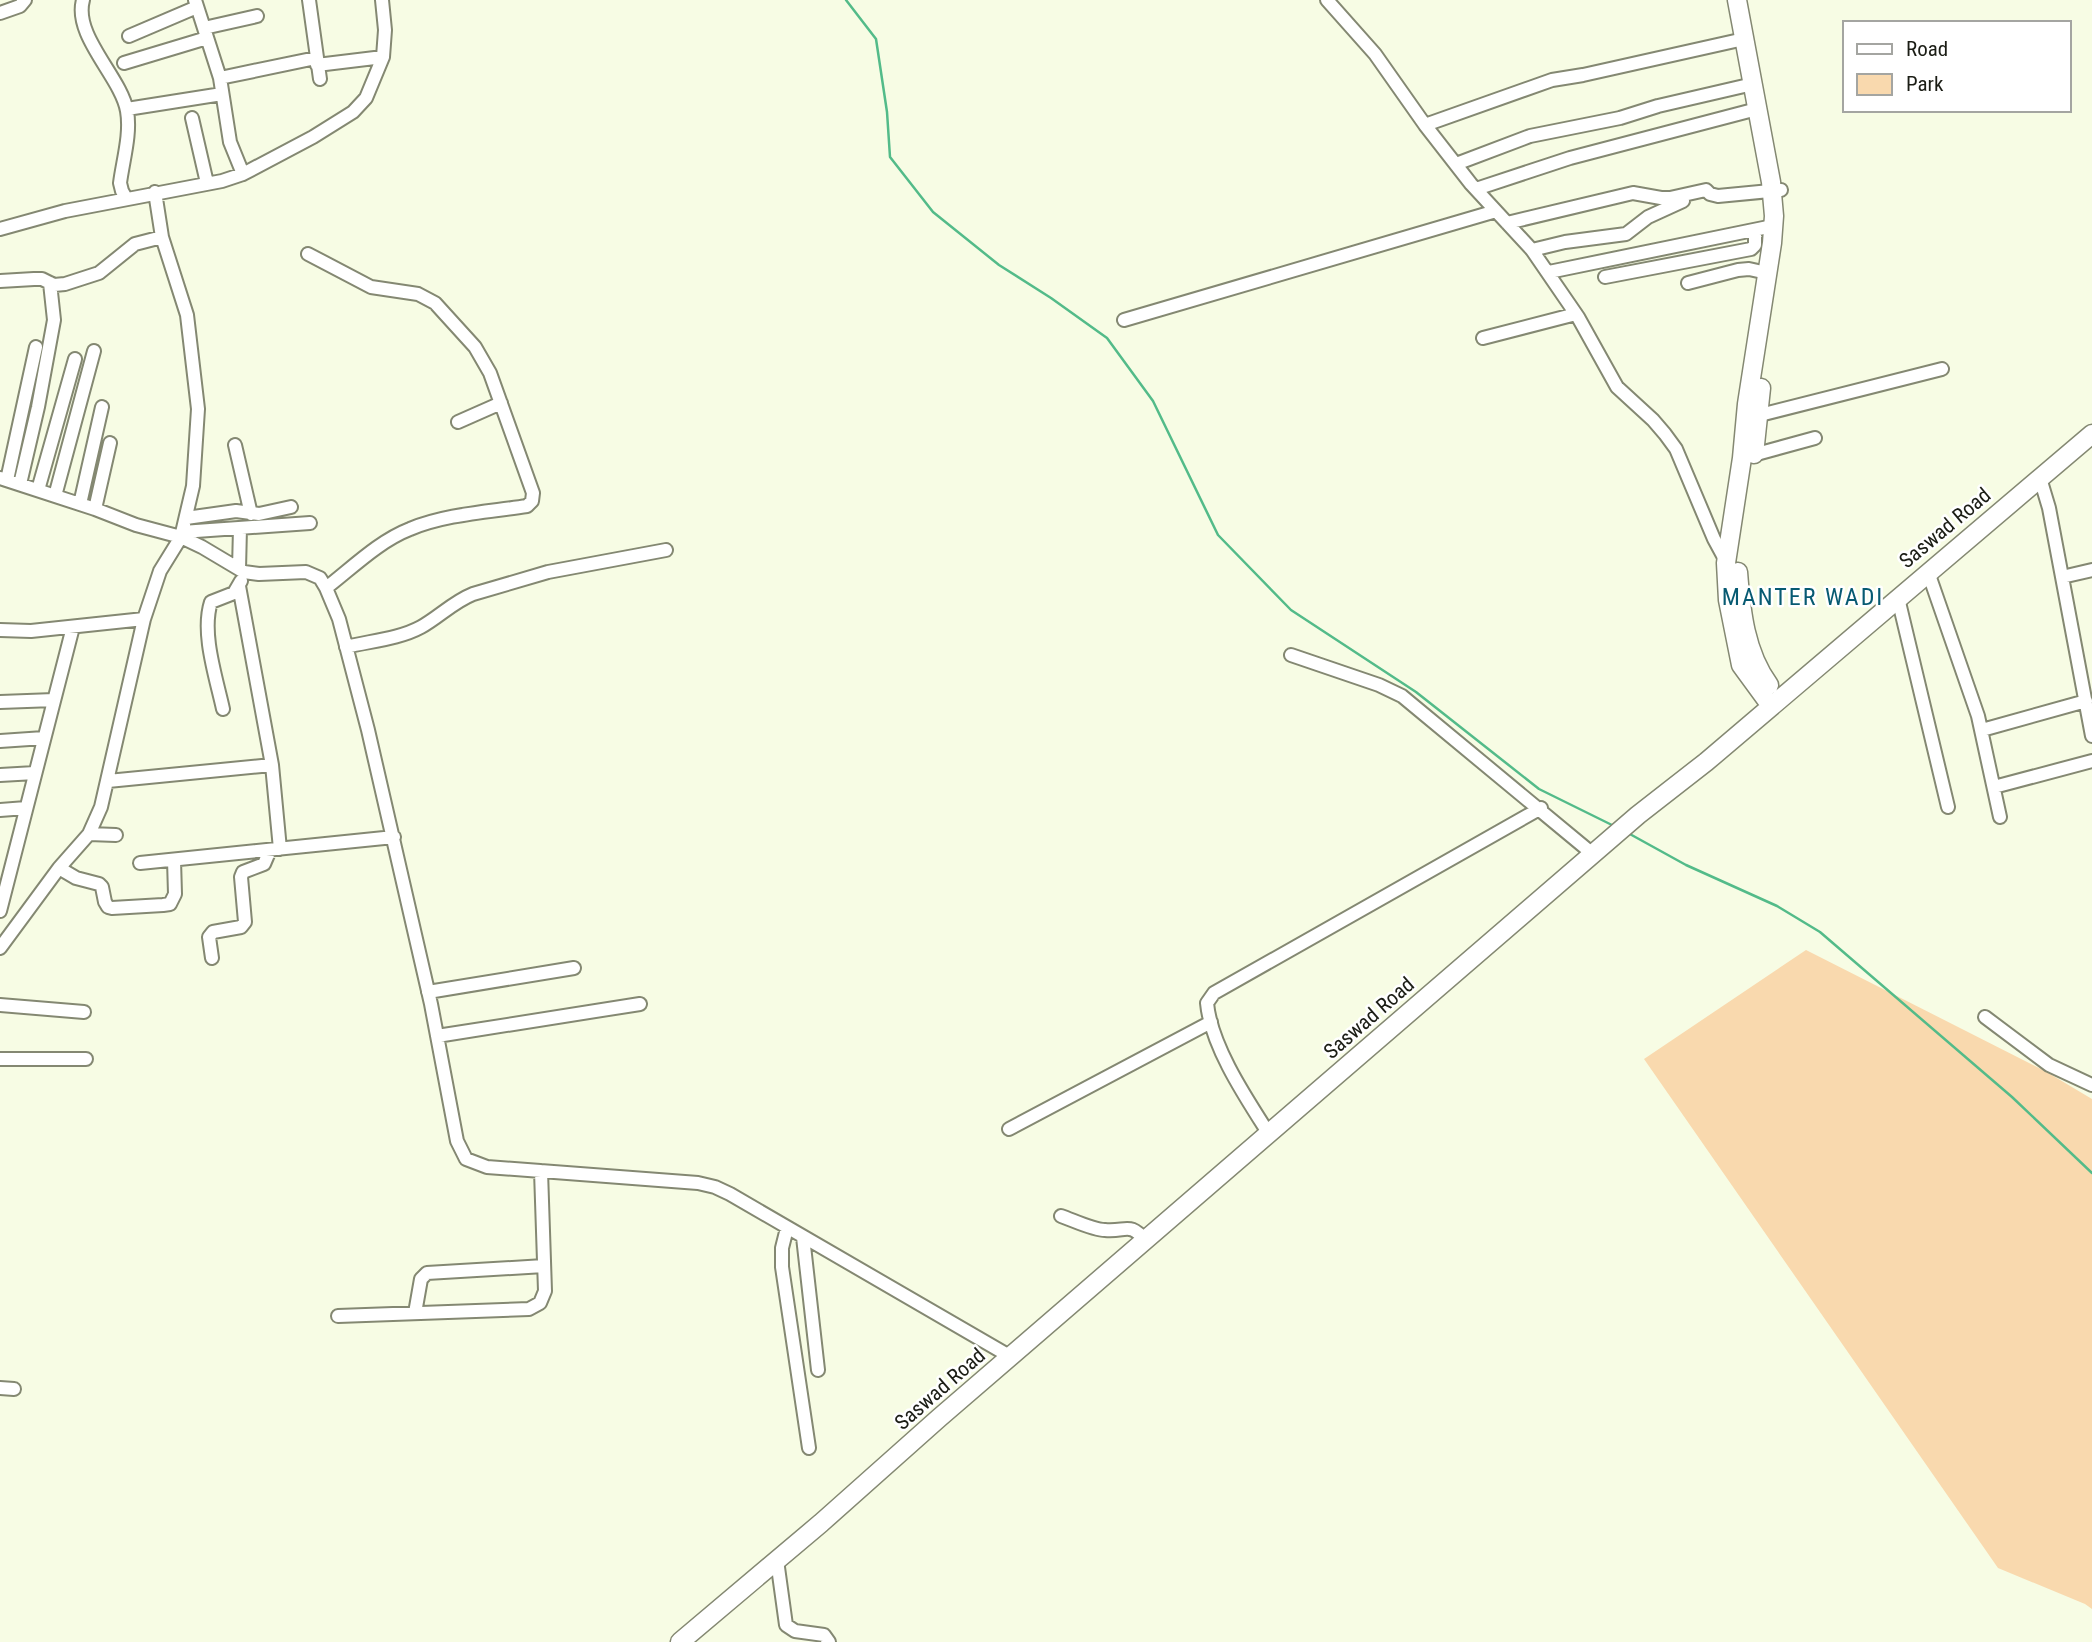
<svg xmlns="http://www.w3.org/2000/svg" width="2092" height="1642" viewBox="0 0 2092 1642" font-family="'Roboto Condensed',sans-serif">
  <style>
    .green { fill: #f9d9ae }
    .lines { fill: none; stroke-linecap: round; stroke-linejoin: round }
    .stream { stroke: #53bb89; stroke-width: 2.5 }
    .minor-casing { stroke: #848872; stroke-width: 16 }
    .highway-casing { stroke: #848872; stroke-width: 21 }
    .minor { stroke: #fff; stroke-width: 12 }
    .highway { stroke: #fff; stroke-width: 18 }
    .labels { text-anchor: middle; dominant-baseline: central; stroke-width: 5; stroke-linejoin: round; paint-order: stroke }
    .street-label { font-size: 21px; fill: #1b1d15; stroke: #fff }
    .quarter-label { font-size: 24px; letter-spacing: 2px; fill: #075a72; stroke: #fff }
  </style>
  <rect width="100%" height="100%" fill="#f7fce4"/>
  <!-- green -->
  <path class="green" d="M1806,950L2045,1071L2092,1099V1609L2085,1604L1998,1568L1644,1059Z"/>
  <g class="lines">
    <!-- stream -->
    <path class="stream" d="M846,0L876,39L887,112L890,157L933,212L999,265L1051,298L1107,338L1153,401L1218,535L1291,610L1416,692L1539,789L1616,827
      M1628,833L1686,865L1777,906L1820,932L2012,1097L2092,1173"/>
    <!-- minor casing -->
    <g class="minor-casing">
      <path id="minor" d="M83,0C73,36 121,77 127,111C131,134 123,160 120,183L122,191L126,198
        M195,0L220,78L230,142L243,174
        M309,0L320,79
        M1327,0L1375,54L1425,125L1471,184L1532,250L1578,317L1617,387L1653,420L1665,434L1676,449L1714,539L1727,563
        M0,13L20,6L25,0
        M204,28L257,16
        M129,36L197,7
        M124,63L207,38
        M317,65L383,57
        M220,78L316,58
        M127,109L222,94
        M192,118L207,183
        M1425,125L1552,80L1583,75L1744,39
        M1456,164L1530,136L1620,118L1658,106L1753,84
        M1476,189L1570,158L1757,109
        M1507,223L1633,193L1661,198H1670L1706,190L1710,194L1718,196L1781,190
        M0,229L65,211L222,181L243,174L313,137L353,112L366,98L383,57L385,30L382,0
        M1532,250L1565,242L1626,234L1648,217L1683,201
        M308,254L371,287L418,294L435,303L475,347L490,373L533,493L532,501L527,506C489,512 446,514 410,529C379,541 352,568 326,588
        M1549,272L1773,226
        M1605,277L1751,249L1755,245V230
        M0,281L34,279H42L54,285L65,284L99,273L135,244L162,237
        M1688,283L1738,270L1749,269L1767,273
        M1124,320L1496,211
        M1483,338L1576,314
        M1752,417L1942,369
        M458,422L501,403
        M235,445L251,514
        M1753,455L1815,438
        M0,478L95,509L136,525L181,537L202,547L244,572L259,574L306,572L320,578L326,588L339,619L368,730L431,1004L457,1141L466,1159L487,1167L698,1183L715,1187L730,1194L1011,1357
        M2040,478L2049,508L2092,736
        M7,480L36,347
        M20,484L38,407L54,320L50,283
        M38,490L75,359
        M55,496L94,351
        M80,504L102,407
        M95,509L110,443
        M186,518L236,511L259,514L291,507
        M182,532L310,523
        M239,569L240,528
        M1928,572L1978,716L2000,817
        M2062,577L2092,570
        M239,586L272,765L280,849
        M1898,598L1948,807
        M0,630L31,631L144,619
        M346,647C370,641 399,639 421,627C439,617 453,602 473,594L548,572L666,550
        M1291,655L1379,685L1402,696L1594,855
        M0,702L54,700
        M223,709C216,677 201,633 211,602L234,593L241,581
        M1982,730L2086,701
        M0,741L44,738
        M0,775L35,773
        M108,781L272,765
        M1994,787L2092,761
        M0,810L26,808
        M89,834L116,835
        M140,863L394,837
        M59,868L76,878L99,884L102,887L105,902L108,907L112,908L163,905L170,904L175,894L174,860
        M0,911L73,627
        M0,948L59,868L89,834L101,807L144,619L160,571L181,537L193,486L198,409L187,315L162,237L155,192
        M212,958L209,937L213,932L241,927L245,922L241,877L243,872L264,864L270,850
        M428,992L574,968
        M0,1005L84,1012
        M1985,1017L2049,1065L2092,1085
        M437,1036L640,1004
        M0,1059H86
        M1009,1129L1211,1022
        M1269,1134C1246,1098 1211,1046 1207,1003L1214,993L1541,808
        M1061,1216C1073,1220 1093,1230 1105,1230C1127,1232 1129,1221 1146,1241
        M787,1228L782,1248V1267L809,1448
        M803,1237L818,1370
        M415,1313L421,1279L427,1273L544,1266
        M338,1316L529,1309L540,1303L545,1291L541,1171
        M0,1388L14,1389
        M777,1560L786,1625L795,1631L824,1635L829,1642"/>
    </g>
    <!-- highway casing -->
    <g class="highway-casing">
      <path id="highway" d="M1737,0L1771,182L1774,216L1772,243L1747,404L1742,458L1726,563L1728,600L1741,665L1771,706
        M1754,454L1761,388
        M1738,572C1741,611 1745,652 1769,685
        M680,1642L821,1523L939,1418L1638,815L1706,762L2092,434"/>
    </g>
    <!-- minor -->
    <use href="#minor" class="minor"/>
    <!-- highway -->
    <use href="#highway" class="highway"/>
  </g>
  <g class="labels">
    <!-- street labels -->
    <g class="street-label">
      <text transform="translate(1945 528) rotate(-40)">Saswad Road</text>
      <text transform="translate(1369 1018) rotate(-41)">Saswad Road</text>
      <text transform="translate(940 1389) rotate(-41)">Saswad Road</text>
    </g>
    <!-- quarter labels -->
    <g class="quarter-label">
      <text x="1803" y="597">MANTER WADI</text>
    </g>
  </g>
  <!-- legend -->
  <rect x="1843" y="21" width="228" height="91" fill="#ffffff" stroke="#a4a5a1" stroke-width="2"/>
  <rect x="1857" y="44" width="35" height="10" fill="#ffffff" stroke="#a4a5a1" stroke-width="2"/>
  <text x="1906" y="56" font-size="21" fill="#1b1d15">Road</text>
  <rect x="1857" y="74" width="35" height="21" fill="#f9d9ae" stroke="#a4a5a1" stroke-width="2"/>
  <text x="1906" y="91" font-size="21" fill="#1b1d15">Park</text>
</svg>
